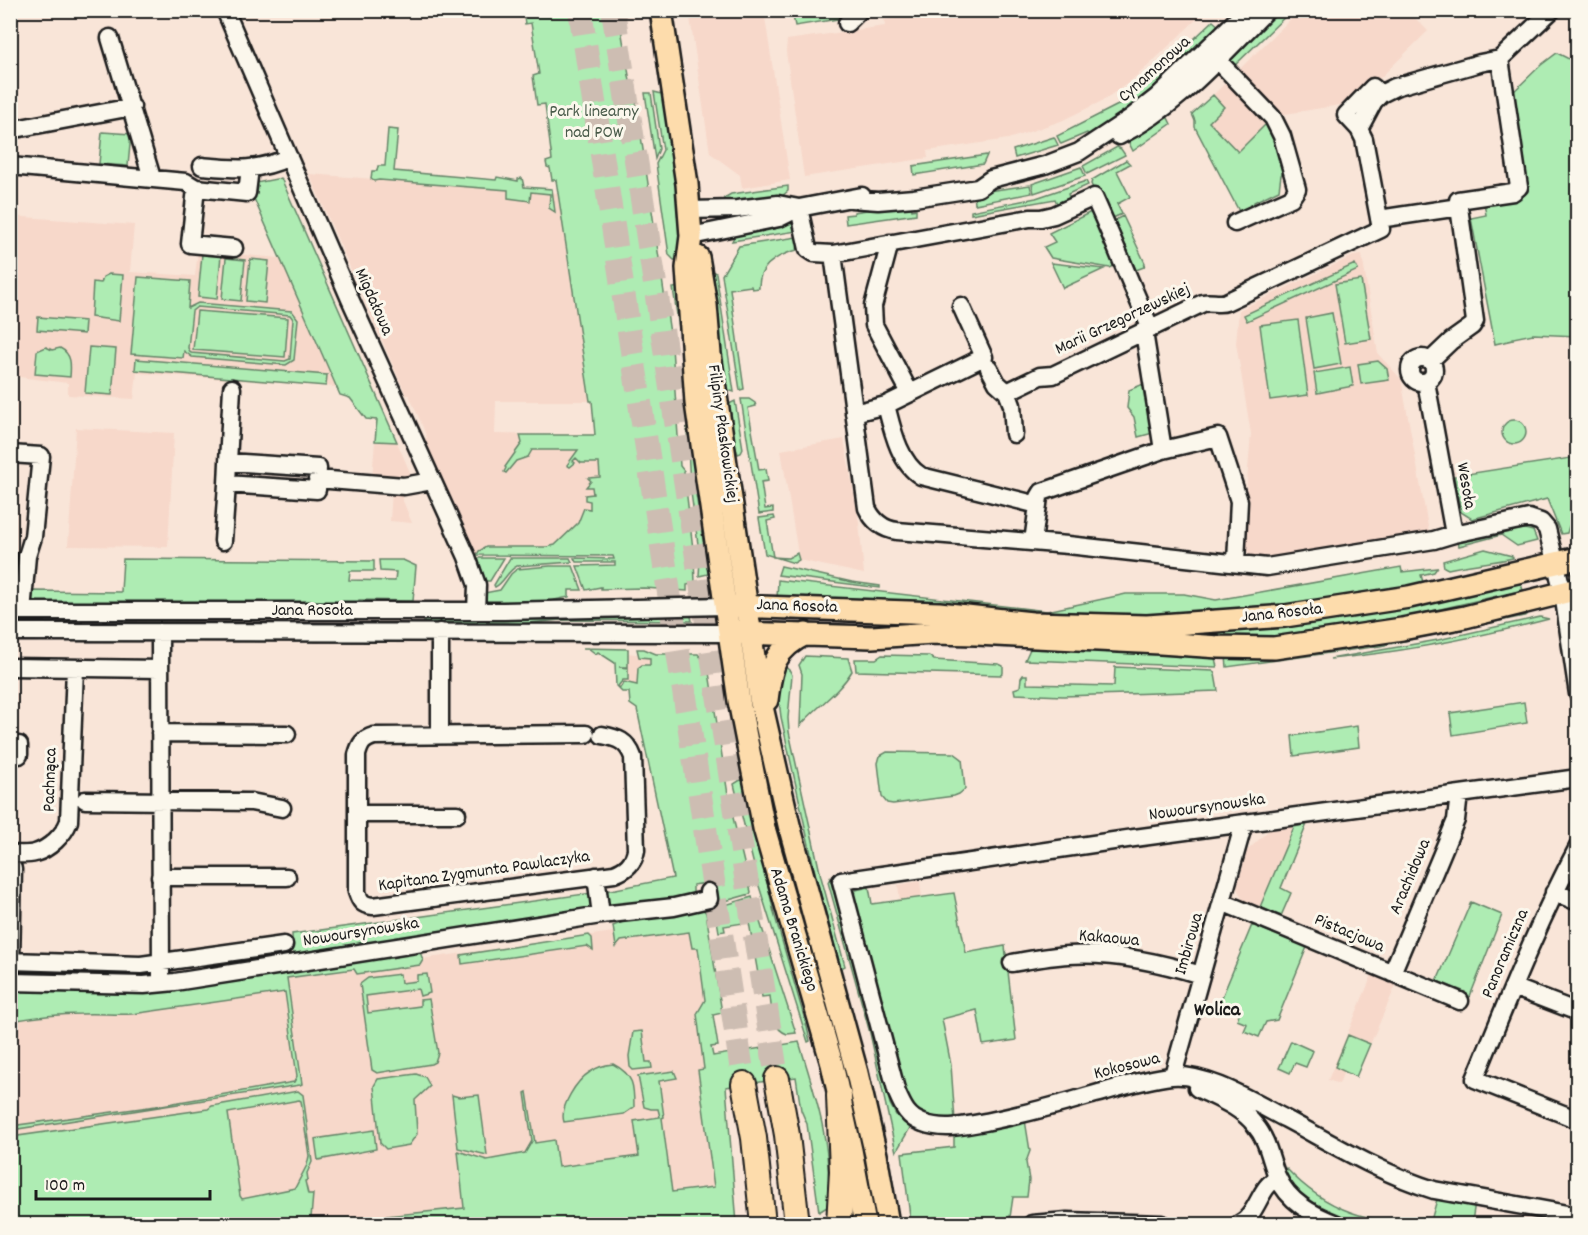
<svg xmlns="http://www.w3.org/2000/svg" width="1588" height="1235" viewBox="0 0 1588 1235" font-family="Dekko,sans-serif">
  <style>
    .built { fill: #f7d8ca }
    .green { fill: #aeecb3; stroke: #658468; stroke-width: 1.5; fill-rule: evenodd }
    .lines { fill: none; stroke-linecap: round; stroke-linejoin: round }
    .highway-tunnel { stroke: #cdbdb2; stroke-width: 24; stroke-dasharray: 24 12; stroke-linecap: butt }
    .minor-casing { stroke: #1c1c1c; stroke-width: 21 }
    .major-casing { stroke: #1c1c1c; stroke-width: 26 }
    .highway-casing { stroke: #1c1c1c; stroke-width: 28 }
    .minor { stroke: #fbf7ec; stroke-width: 16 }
    .major { stroke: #fddcac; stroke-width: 21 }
    .highway { stroke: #fddcac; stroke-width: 24 }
    .labels { text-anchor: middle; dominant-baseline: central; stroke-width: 6; stroke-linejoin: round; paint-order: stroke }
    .street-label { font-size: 18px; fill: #1c1c1c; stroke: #fbf7ec }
    .park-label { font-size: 18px; fill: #485a49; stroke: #fbf7ec }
    .neighbourhood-label { font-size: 20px; font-weight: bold; fill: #1c1c1c; stroke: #fbf7ec }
  </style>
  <rect width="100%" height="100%" fill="#f9e5d8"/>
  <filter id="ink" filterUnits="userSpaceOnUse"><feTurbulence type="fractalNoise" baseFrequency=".0167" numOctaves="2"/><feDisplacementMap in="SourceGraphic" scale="12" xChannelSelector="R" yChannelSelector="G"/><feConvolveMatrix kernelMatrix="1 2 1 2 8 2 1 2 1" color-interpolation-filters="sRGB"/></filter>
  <g filter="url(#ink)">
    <!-- built -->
    <path class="built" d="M689,11H764L790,180L742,188L740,175L710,153Z
      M915,11H1205L1149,65L1128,83L1102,101L1061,121L1008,139L927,151L928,158L804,177L786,52L787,40L885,26L884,20L915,15Z
      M1299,11H1408L1428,31L1374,84L1352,103L1285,114L1268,122L1238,152L1209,122L1224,107L1213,95Z
      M309,174L558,193L590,401H496L495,434L595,436L604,495L557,548L477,553L476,555L439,485L421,441L427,438L420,420L409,395H406Z
      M10,216L134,225L130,272L195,276L198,251L280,258L336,387L137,373L134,399L68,395V383L11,376Z
      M1362,255L1378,354L1401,379L1429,532L1276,557L1252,556L1242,547V542L1251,434L1236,343L1239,310L1353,256Z
      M76,428L174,433L168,547L68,546Z
      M844,439L859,522L864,574L799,560L781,450Z
      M375,441L397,442L412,477L392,476L393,480L372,478Z
      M392,490L403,491V501L412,523L390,521Z
      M615,650H628V653L650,656L651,667L636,692H622L616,686Z
      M1294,827L1260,907L1243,900L1237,888L1247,851L1269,830Z
      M920,881L922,898L900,901L898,885Z
      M687,916L692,948H698L705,1001L697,1014L704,1069L698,1070L715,1187L367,1218L292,1219L187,1224L11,1204L10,998L140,999L613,932V926Z
      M1372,975L1396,985L1356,1077L1344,1071L1339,1084L1328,1080Z"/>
    <!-- green -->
    <path class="green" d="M523,11H618L633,99L636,102L672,347L680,466L684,471L694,558L695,583L687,585V591L644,588L601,589V587L586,590L577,566L615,565V562H576L574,558L614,559L613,556L477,555L479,551L486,547H547L555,545L578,523L584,508L590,509V501L585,500V495L593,494L592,487H586L591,481L588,478L600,477L599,463H581L576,458L573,461L575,463L570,467L567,465L578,450H532L528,457L516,461L506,473L504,472L506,468L505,467L522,443L520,435H595L592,401H590L556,180H552L550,168L547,167L546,162L552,160L545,104L537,105L533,76L539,74L531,23L525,24Z
      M792,11H852L844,18L795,26Z
      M1275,11H1291L1233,67L1228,62L1229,55Z
      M1213,21L1221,28L1184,62L1176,56Z
      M1557,53L1577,63V336L1533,334L1513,338V340L1495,344L1471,218L1486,215L1484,202L1524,194L1508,97L1541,65Z
      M1158,73L1165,80C1141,102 1116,120 1088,135L1087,133L1061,144L1057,136L1120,104Z
      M654,92L662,94L665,98L678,191L682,260H674L669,255L656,164L663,150Z
      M645,93H651L659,149L655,159Z
      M1213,95L1224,107L1209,122L1238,152L1268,122L1275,138L1284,171L1281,175L1279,190L1254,202V205L1240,213L1195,127V121L1192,114Z
      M1163,117L1168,118L1171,124L1133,151L1129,143L1131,139Z
      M388,129L398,130L394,171L496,180L497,177L518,181V179L522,178L524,187L552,189L555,212L549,208L550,194L531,192L530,201L508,198V190L379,180L374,181L371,179L372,171H377L378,166H385Z
      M102,132L131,134L128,166L99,164Z
      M1054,137L1058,145L1015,158L1013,150Z
      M1117,147L1121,149L1125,155L1087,174L1083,166Z
      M987,155L983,164L914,175L913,166Z
      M1126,160L1130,164L1117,171L1130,197L1117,204L1122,214L1108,220L1091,184L1092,180Z
      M1081,167L1085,176L1034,193L1032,184Z
      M281,178L397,442L375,441L377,420L366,419L350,398L340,395L252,194H257L258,186L251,184Z
      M1086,181L1088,185L1068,194L1070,201L1058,206L1055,199L971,214V211L1036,198Z
      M1030,185L1032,193L975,204L974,193Z
      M788,186V191L781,197L723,203L724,198L731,194Z
      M911,203L912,210L916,209V214L846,224L845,215L854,214V212Z
      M1089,206L1095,207L1118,264L1110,268L1051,258L1044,247L1055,242L1049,233L1091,212Z
      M1123,216L1145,263L1144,267L1136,270L1126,246H1119L1111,222Z
      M788,222L793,225L797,231L732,241L737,231Z
      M797,237L799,238L797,250C778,255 758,265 759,288L752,289L751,286L730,289L744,389L740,390L722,275L739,246Z
      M202,254L221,255L217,299L198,297Z
      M226,258L245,260L241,301L222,299Z
      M250,259L269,261L265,303L246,301Z
      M1051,263L1104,269L1063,288Z
      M1355,264L1358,270L1247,321L1244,315Z
      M709,270L716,273L734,392L724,389Z
      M109,274L123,275L119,321L91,317L93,282L101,283L103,277Z
      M138,277L190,281L188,308L198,303L292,311L298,319L294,360L286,365L192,357L184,351L183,358L131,354ZM197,307L290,315L293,319L290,359L285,361L191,353L188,348L192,311Z
      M1361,280L1371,339L1345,343L1335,284Z
      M679,287L694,445L695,487L708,574L699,576L700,559L690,485L683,355L673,288Z
      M197,311L288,318L285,357L193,350Z
      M1332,313L1341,364L1314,369L1306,318Z
      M38,317L85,321L84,334L37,330Z
      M1298,320L1308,395L1270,400L1260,325Z
      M46,347L52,350L60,348C72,354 71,365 70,377L35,374L37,351Z
      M89,347L116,349L112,395L85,393Z
      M136,359L327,375L326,386L135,370Z
      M1378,361L1387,369L1389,380L1361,384L1358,364Z
      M1350,367L1353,386L1317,393L1314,373Z
      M1148,382L1153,433L1138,437L1134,417L1127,408L1129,390Z
      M741,399H749L755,403L756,406L748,408L759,470L766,469L768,481L761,482L765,509L773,508V512L759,514Z
      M735,401L743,449L741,453L738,454L729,429L727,405Z
      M1502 432a12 12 0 1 1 24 0a12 12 0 1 1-24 0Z
      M1577,457V486L1572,488L1577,500V523L1569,526L1567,533L1561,534L1547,499L1472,519L1461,512L1454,476Z
      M774,516L775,519L767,521L773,557L788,558L797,553L799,560L794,563L765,554L759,518Z
      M1525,529L1533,531L1537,541L1517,546L1501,535L1459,546L1458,542L1468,536Z
      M1485,549L1512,556L1513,558C1491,563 1470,564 1448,569L1444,567L1443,561Z
      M478,558H504L490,581H485Z
      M510,558H570L572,562L517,566C507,571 504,583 495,587L494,585Z
      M123,559L374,561V571H350L349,580L395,581L396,572L380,571L379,560H403L416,566L413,601L359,600L358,604L36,603L31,601L32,591L121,592Z
      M550,566H573L582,590H569V597L540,603H490L486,601L484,593L500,590L511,574L517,569Z
      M781,566L852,582L880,586V588L778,575Z
      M1401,567L1402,572L1437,568L1434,572L1421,575L1423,582L1400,592L1284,609L1097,618L777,599L778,580L1047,611L1126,594H1184L1216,600Z
      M1520,581L1523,590L1423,613L1387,624L1293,638L1238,641L1150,633Z
      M1527,610V615L1524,616L1380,646L1227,667L1226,657Z
      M690,612L692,621L560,620L509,625H424V618Z
      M1540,617L1549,619C1475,638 1406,652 1330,659L1438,640Z
      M1034,647L1213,656L1215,658L1217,667L1025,660L1030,649Z
      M583,648L628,649V667H619L628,668V680H623L618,686L620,688L624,682L637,685L638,668L642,665H650V658L639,657L637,649H644L656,654H698L708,666L729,801L751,892L750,894L718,903L714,882L693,885V893L689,898L608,911L605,891L673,878L637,709L630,704L629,692H622L616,686L615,663L598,652L596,654L588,648Z
      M882,655L929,656L934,660L999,664L1003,666V673L1001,675L856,671L855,659H876Z
      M805,656L848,658L852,671C839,693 816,707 800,726L802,674L799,665Z
      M782,664L790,671L792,675L788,718L789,732L821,877L845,966L841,968L816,877L781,717L777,684Z
      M1115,667L1213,671L1215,674L1218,691L1063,696L1015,694L1014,689L1020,687L1021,678L1023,675H1027V684L1114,686Z
      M1524,702L1527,723L1453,735L1450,713Z
      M1357,726L1359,747L1294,756L1292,736Z
      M887,752L954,753L962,759L965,789L959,794L954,796L893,804L887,803L882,797L878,763L880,756Z
      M742,779L749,800L774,913L807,1027L810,1041L808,1042L759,886L734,784Z
      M1307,824L1281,888L1291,893L1281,916L1260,907L1294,827Z
      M830,878L877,1048L890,1104L896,1115L910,1128L896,1152L870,1033L828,882Z
      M869,887L872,904L954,893L966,953L1005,946L1016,1040L983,1045L977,1010L942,1019L951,1065L955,1121L929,1118L908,1106L851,904L855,902L854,894L856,890Z
      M592,893L593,908L293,959L292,934Z
      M752,897L796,1033L787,1034C771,1028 772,1011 770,996L762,997L749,922L724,926L725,931L719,932L715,908Z
      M1471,902L1502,915L1465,1009L1459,1006L1465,992L1437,981Z
      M703,909L706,913L722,1013L713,1015L718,1046L711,1047L713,1056L799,1042C816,1096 834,1151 827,1207L819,1212L807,1124L801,1110L796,1077L726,1087L737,1224H11V1137L208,1109L212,1106L298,1091L303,1095L312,1162L307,1173L308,1180L305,1181L308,1194H313L311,1218H367L464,1208L458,1151L487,1160L525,1153L532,1141L525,1093L527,1092L535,1143L554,1140L558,1167L639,1156L634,1121L660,1117L658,1109H651L644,1107L638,1076L674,1071L677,1078L659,1081L664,1117L662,1118L672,1192L714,1187L698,1070L704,1069L697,1014L705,1000L698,948H692L689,932L621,941L616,947L613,926L623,922ZM299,1100L301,1101L309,1156L307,1165L295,1188L242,1199L240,1196L228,1113Z
      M1252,925L1307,947L1277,1020L1266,1022L1259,1037L1244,1031L1247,1024L1237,1020L1241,1008L1220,1002Z
      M589,935L592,938L593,950L587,946L462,964L461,955Z
      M420,952L423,960L420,965L357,974L354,969L287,978L302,1084L300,1085L11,1130V1126L156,1106L294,1082L297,1076L285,992L132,1014C115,1015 98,1013 81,1014C57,1014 34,1017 11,1021V990L150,993Z
      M400,974L401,983L417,981V975L427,974L430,993L420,996L418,989L366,996L368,1013L420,1006V1000L429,999L438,1053L435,1062L431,1064L377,1073L372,1070L360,984L368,978Z
      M642,1031L646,1062H651L652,1068L633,1070L630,1067L629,1056L633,1032Z
      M1348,1035L1370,1044L1356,1077L1335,1067Z
      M1291,1041L1313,1051L1306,1067L1295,1063L1290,1073L1279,1068Z
      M613,1064C634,1075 634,1086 634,1107L624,1114L564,1122C559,1107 577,1080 590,1072C597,1067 604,1065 613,1064Z
      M416,1074L425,1077L430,1086L415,1100L417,1134L409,1145L386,1149L380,1143L374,1086L378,1079Z
      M452,1095L459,1097L479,1095L487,1155L458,1148Z
      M1025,1120L1030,1151L1026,1162L1029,1180L1027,1197H1013L1009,1224H911L902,1153L954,1147V1132Z
      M374,1130L376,1149L318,1160L315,1139Z
      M1286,1168C1327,1212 1372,1224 1430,1224L1438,1196L1475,1202L1472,1222L1480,1224H1345L1301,1202L1282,1175Z"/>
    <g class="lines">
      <!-- highway-tunnel -->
      <path class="highway-tunnel" d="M580,10L744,1084
        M613,10L777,1079"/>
      <!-- minor casing -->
      <g class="minor-casing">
        <path id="minor" d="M225,10L350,299L467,557L477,585L476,611
          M847,23L860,10
          M110,38L152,178
          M1207,49L1273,118L1282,136L1297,189L1291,198L1235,223
          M1359,129L1346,115L1373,87L1378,92
          M10,130L132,107
          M1119,136C1178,107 1221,56 1267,10
          M10,166L186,182L196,188
          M202,166C234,169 258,172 289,157
          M196,188L190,244L234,248
          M196,188L247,193L250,168
          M851,199L878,201L914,198L978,188L991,179L1045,165L1079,152L1129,119L1157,97L1247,10
          M799,208L808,249L814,253L833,254L1030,218H1041L1054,215L1094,197C1114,241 1131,285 1151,329
          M689,210L737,209L778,204L799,208
          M1379,219L1459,207
          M691,236L779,218L799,208L862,196
          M890,243L873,306L874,325L910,393
          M833,254L867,508C873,521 882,529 897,531L1068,545L1267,567L1434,540L1454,534
          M1144,332L1163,450
          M1410 370a12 12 0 1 1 24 0a12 12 0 1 1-24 0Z
          M1430,361L1451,341L1472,326L1475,321L1458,200L1513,192L1519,187L1500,59
          M989,368L997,383L1007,392L1040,376L1053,375L1203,303C1211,301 1219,305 1226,302L1381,229L1364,139L1359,129L1374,101L1381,94L1395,87L1480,63L1500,59L1552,10
          M1426,382L1454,534L1529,518L1541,522L1547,529L1563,593L1578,694
          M1007,392L1012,405L1014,434
          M886,405C892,428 899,463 921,476L1038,505
          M854,413L886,405L984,357L961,306
          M10,454L41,456L33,537L27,556L22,611
          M228,462L318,468L317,490L227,484Z
          M228,462L232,388
          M317,479L404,486L432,481
          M223,541L227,484
          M1033,542L1039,497L1042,492L1163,450L1218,437L1239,501L1236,562
          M10,611H503L724,606
          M10,632L728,633
          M160,632L161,983
          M440,632V734
          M10,667L160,669
          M160,733L287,734
          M586,734L374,736C363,739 360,744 357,755V892C360,901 362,905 373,906L614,874C626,870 634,862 636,850L633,757C627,741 618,738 602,735
          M10,745H19V755
          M1578,778L1127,839L841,881L897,1093C903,1107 908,1118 923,1123C944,1131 969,1125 990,1121C1024,1114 1058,1105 1092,1095C1118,1088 1144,1079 1171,1076C1206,1072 1255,1103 1286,1119C1333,1144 1382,1174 1434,1190L1578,1216
          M85,800L251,802L282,808
          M357,814H457
          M1578,847C1538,922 1507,1001 1475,1079L1578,1120
          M10,854C18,854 28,855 35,853C49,849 64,835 69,821L75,668
          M596,876L601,915
          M160,877H287
          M1554,892L1578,902
          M1222,902L1460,1001
          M10,961L141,965L284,945
          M11,961L13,869
          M1012,963C1030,960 1049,956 1068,955C1112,952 1159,962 1201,975
          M1392,973L1456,820L1459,794
          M10,982L144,985L175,982L601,915L674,907L709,899L708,892
          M1513,987L1578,1012
          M1173,1075L1244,823
          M1197,1088C1217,1098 1241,1107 1255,1125C1268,1140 1270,1159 1277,1176C1288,1202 1313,1215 1337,1224
          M1032,1224L1067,1221L1162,1224
          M1239,1224C1258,1215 1259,1186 1278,1178"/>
      </g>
      <!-- major casing -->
      <g class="major-casing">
        <path id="major" d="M661,10L687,184L691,236L687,268L696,403L739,701L764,828L832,1064L851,1150L865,1224
          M698,257L706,305L710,354L760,698L789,825L857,1073L876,1155L888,1224
          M734,606L939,613L1032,623L1147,626L1285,616L1409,597L1578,558
          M738,633L872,637L933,633L976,634L1160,643L1219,647L1274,648L1402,629L1465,617L1578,589
          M767,700C771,667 774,649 806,634"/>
      </g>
      <!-- highway casing -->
      <g class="highway-casing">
        <path id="highway" d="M777,1079L787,1135L797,1224
          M744,1084L754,1138L763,1224
          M839,1224L842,1171L839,1096"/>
      </g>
      <!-- minor -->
      <use href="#minor" class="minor"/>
      <!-- major -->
      <use href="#major" class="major"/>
      <!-- highway -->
      <use href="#highway" class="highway"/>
    </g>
  </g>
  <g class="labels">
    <!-- street labels -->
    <g class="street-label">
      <text transform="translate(1155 70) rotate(-42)">Cynamonowa</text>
      <text transform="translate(373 302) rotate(66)">Migdałowa</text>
      <text transform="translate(1123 320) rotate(-25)">Marii Grzegorzewskiej</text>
      <text transform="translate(722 434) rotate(82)">Filipiny Płaskowickiej</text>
      <text transform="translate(1465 486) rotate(80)">Wesoła</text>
      <text transform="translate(797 607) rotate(2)">Jana Rosoła</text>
      <text x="312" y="611">Jana Rosoła</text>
      <text transform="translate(1282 614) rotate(-6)">Jana Rosoła</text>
      <text transform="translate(51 780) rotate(-88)">Pachnąca</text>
      <text transform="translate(1207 808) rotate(-8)">Nowoursynowska</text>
      <text transform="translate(484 872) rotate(-8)">Kapitana Zygmunta Pawlaczyka</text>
      <text transform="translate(1411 877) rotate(-67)">Arachidowa</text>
      <text transform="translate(793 930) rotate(73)">Adama Branickiego</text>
      <text transform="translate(361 933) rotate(-9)">Nowoursynowska</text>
      <text transform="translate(1349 934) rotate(23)">Pistacjowa</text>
      <text transform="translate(1109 939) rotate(5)">Kakaowa</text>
      <text transform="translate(1190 944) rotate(-74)">Imbirowa</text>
      <text transform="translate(1506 954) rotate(-67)">Panoramiczna</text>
      <text transform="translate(1127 1067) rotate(-14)">Kokosowa</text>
    </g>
    <!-- park labels -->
    <g class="park-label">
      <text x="594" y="112">Park linearny<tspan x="594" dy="21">nad POW</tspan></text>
    </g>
    <!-- neighbourhood labels -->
    <g class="neighbourhood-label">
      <text x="1217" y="1011">Wolica</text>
    </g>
  </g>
  <!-- margin -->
  <rect width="1588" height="1235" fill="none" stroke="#fbf7ec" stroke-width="36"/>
  <rect x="18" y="18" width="1552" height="1199" fill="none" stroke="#1c1c1c" stroke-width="2" filter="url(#ink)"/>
  <!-- scale -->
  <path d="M36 1190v9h174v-9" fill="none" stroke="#1c1c1c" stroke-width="3"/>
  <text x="45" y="1190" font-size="18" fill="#1c1c1c" stroke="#fbf7ec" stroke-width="4.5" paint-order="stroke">100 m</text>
</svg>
